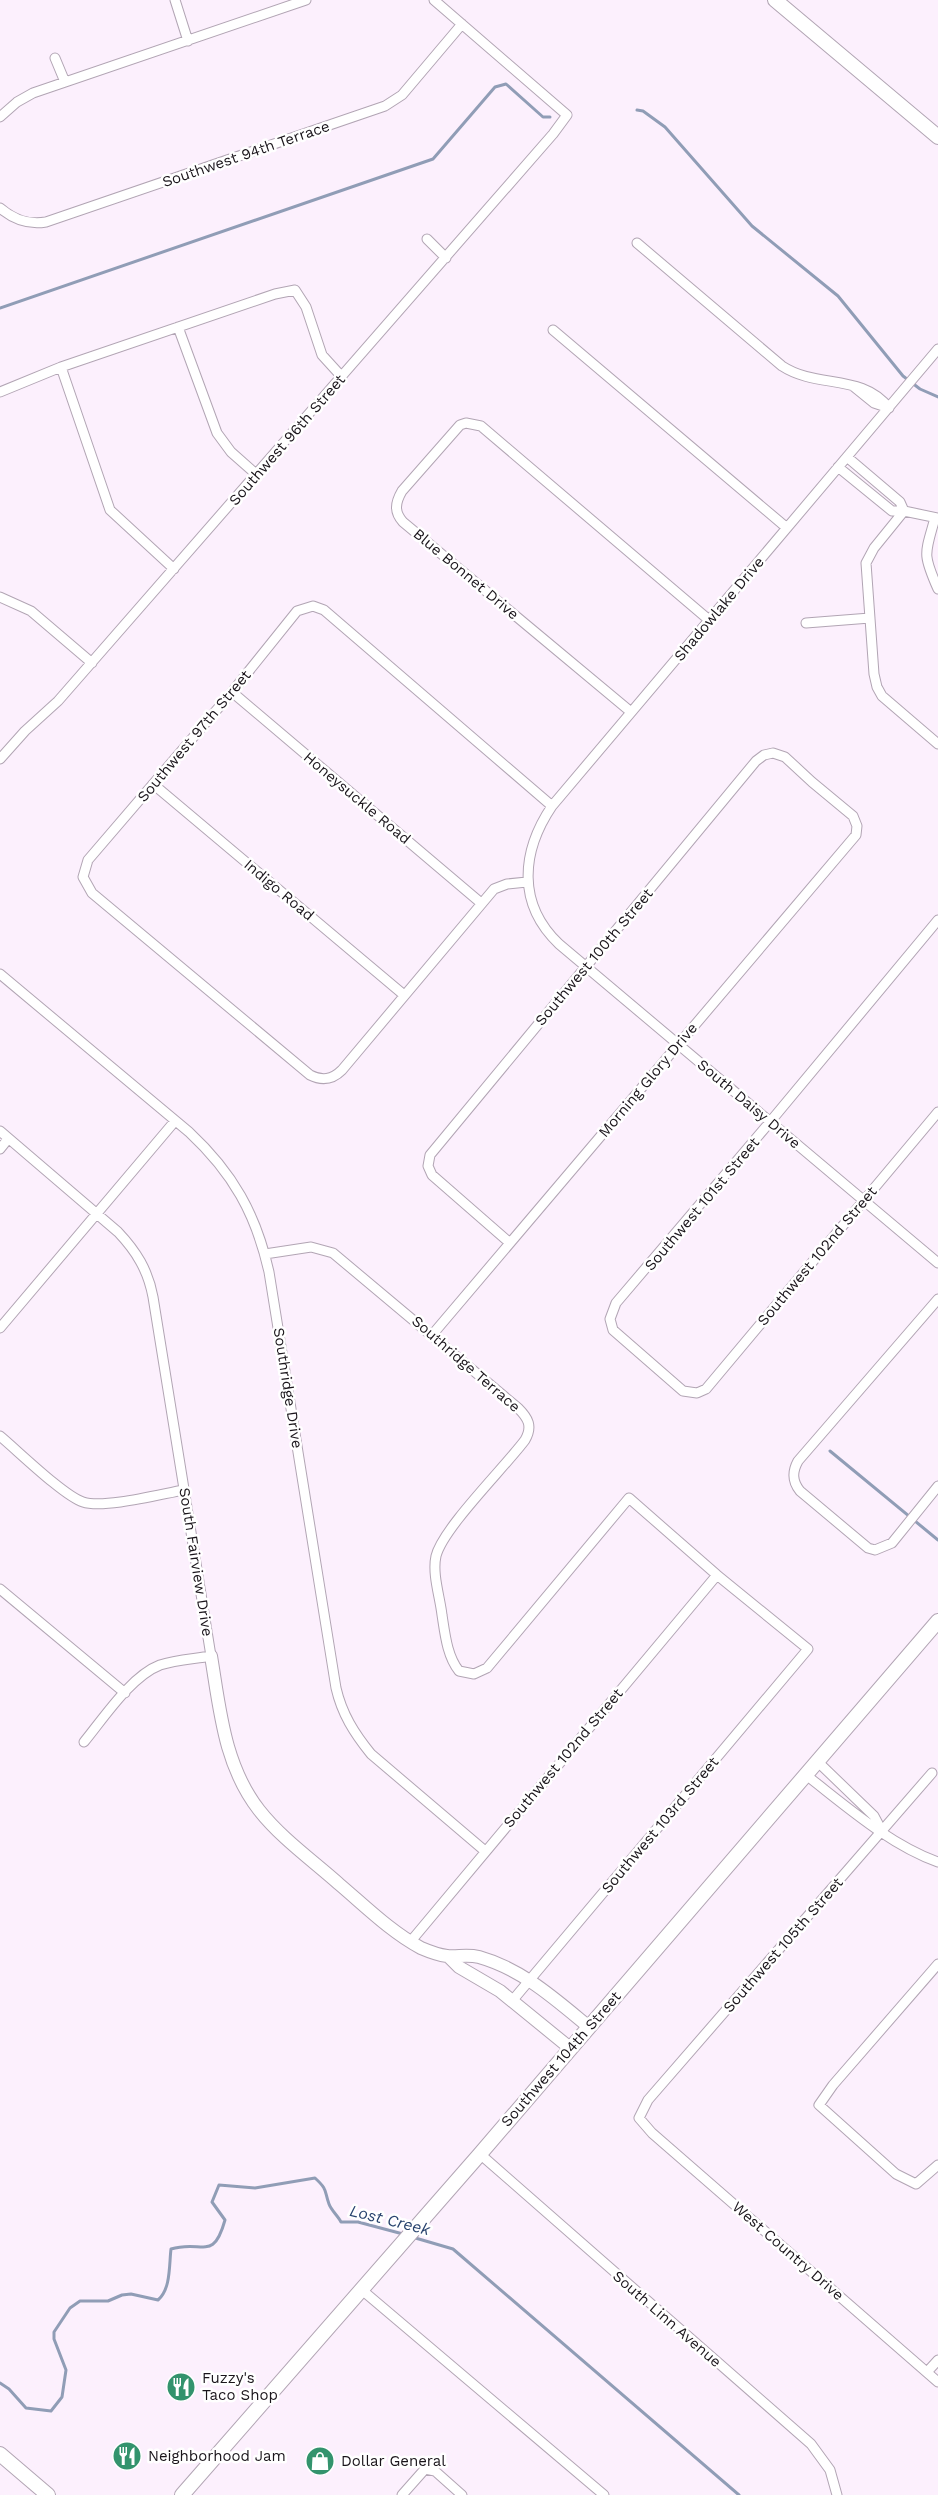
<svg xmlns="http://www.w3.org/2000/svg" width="938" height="2495" viewBox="0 0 938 2495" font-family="'Work Sans',sans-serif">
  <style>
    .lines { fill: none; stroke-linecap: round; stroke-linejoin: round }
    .stream { stroke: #909db6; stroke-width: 3 }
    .minor-casing { stroke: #b2a5b4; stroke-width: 11 }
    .tertiary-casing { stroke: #b2a5b4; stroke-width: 14 }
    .secondary-casing { stroke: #b2a5b4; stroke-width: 16 }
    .minor { stroke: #fff; stroke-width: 9 }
    .tertiary { stroke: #fff; stroke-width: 12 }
    .secondary { stroke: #fff; stroke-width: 14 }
    .labels { text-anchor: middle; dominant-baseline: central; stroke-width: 5; stroke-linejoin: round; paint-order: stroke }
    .street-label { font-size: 15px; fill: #1a151b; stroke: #fff }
    .poi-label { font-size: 15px; fill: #1a151b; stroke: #fff; text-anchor: start }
    .water-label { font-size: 16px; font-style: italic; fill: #28436e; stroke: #fff }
  </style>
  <rect width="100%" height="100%" fill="#fcf0fd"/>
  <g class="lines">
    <!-- stream -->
    <path class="stream" d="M637,110L643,111L665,127L752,226L838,296L903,376L920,389L938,397
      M0,308L433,159L495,87L506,84L543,117H550
      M830,1451L938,1540
      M412,2237L453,2249L739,2495
      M0,2383L9,2389L26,2408L51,2411L62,2397L66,2370L54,2339V2332L70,2308L80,2301H108L122,2295L131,2294L158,2300C171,2289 169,2265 171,2249C202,2239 213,2263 225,2220L212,2202L219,2185L255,2188L315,2178C328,2190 324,2190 329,2204C331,2210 338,2216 341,2222H358L403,2234"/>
    <!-- minor casing -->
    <g class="minor-casing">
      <path id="minor" d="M175,0L188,41
        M55,58L65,82
        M0,117L17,102L33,93L306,0
        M0,208C14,220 28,225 46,222L385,106L402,95L462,24
        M427,239L446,258
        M637,243L782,366C817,389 862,373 889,408
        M178,327L217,433L231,452L256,474
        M553,330L787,528
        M938,349L552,806C521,852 517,904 559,944L938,1263
        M61,367L110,510L174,569
        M853,386L874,403L889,408
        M0,392L61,367L275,294L295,290L306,307L322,355L342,377
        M847,457L900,502L904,511
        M838,467L892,511H904L938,518
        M904,511L874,548L866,563L874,674L877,687L882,696L938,744
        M935,518C925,554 922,553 938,589
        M0,597L31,611L92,663
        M806,623L870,618
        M232,692L481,903
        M631,712L403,522C394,512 395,503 402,491L460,425L466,423L481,426L709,620
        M0,759L25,731L58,701L553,134L567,115L434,0
        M153,784L404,995
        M527,882L507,884L494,889L342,1070C332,1080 322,1081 310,1075L92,893L83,877L88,860L232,692L297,611L313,606L324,610L552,806
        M938,920L770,1122L616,1303L610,1319L613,1330L683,1391L697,1393L706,1389L938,1112
        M0,974L189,1132C233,1173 256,1214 269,1272L336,1688C342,1714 354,1733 371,1754L485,1851
        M0,1131L118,1232C136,1251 148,1270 153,1297L211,1656C194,1659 176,1660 160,1665C131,1676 103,1719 84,1742
        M0,1149L8,1139
        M265,1254L311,1247L333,1253L518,1408C528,1418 533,1426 525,1440C505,1467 443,1528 436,1556C432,1574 440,1597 442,1615C445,1634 447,1656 459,1671L474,1674L487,1668L629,1498L717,1575L808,1649L512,2001
        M938,1299L798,1461C792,1472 792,1481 800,1491L868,1548L875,1550L892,1543L938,1486
        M0,1328L175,1121
        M432,1335L856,835L857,826L853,816L812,782L785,757L773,753L764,755L756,761L430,1155L428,1166L432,1175L510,1243
        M0,1436C18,1451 64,1496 83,1502C104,1509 161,1494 184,1490
        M0,1589L125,1693
        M818,1762L874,1816L882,1831
        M932,1773L648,2100L639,2118L652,2133L938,2382
        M806,1775C846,1806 890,1845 938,1862
        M411,1941L717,1575
        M938,1964L833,2085L819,2105L896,2174L916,2184L938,2165
        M480,2154L811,2444L830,2470L837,2495
        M362,2290L604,2495
        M927,2372L938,2360
        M402,2495L425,2469L435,2471L462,2495"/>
    </g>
    <!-- tertiary casing -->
    <g class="tertiary-casing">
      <path id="tertiary" d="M211,1656C220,1710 224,1765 259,1810C281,1838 312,1860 339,1884C365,1906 391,1932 421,1948C428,1951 439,1955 447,1956C458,1957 467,1954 479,1957C522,1969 555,1999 589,2027
        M448,1956L459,1967L500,1991L570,2048"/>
    </g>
    <!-- secondary casing -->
    <g class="secondary-casing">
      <path id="secondary" d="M775,0L938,137
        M0,2454L48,2495
        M182,2495L480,2154L938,1621"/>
    </g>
    <!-- minor -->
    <use href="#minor" class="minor"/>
    <!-- tertiary -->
    <use href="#tertiary" class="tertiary"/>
    <!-- secondary -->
    <use href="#secondary" class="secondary"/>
  </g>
  <!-- icons -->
  <defs>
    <g id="restaurant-disc" transform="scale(1.5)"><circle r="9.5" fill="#33936d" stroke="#fff"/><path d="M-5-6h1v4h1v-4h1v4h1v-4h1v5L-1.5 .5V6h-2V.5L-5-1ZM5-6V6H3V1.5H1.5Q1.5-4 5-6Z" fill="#fff"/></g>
    <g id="shop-disc" transform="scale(1.5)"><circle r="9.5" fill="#33936d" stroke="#fff"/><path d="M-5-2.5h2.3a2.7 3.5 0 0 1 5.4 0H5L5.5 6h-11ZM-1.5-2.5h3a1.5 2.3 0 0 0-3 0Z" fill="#fff"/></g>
  </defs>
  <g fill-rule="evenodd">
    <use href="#restaurant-disc" x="181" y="2387"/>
    <use href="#restaurant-disc" x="127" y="2456"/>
    <use href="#shop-disc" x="320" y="2461"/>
  </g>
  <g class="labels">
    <!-- street labels -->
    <g class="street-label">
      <text transform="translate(246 154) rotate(-19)">Southwest 94th Terrace</text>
      <text transform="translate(287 440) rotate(-49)">Southwest 96th Street</text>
      <text transform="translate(466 574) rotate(40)">Blue Bonnet Drive</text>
      <text transform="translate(719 609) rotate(-50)">Shadowlake Drive</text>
      <text transform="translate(194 736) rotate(-50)">Southwest 97th Street</text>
      <text transform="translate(357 798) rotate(40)">Honeysuckle Road</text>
      <text transform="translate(279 890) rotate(40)">Indigo Road</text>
      <text transform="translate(594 957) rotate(-50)">Southwest 100th Street</text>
      <text transform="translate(648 1080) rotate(-50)">Morning Glory Drive</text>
      <text transform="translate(749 1104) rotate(40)">South Daisy Drive</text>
      <text transform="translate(702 1204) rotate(-50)">Southwest 101st Street</text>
      <text transform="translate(817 1256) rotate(-50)">Southwest 102nd Street</text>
      <text transform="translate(466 1364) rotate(41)">Southridge Terrace</text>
      <text transform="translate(288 1388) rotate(81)">Southridge Drive</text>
      <text transform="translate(196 1562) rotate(81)">South Fairview Drive</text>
      <text transform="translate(563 1758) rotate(-50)">Southwest 102nd Street</text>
      <text transform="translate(660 1825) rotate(-50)">Southwest 103rd Street</text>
      <text transform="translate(783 1945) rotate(-49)">Southwest 105th Street</text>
      <text transform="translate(561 2059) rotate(-49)">Southwest 104th Street</text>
      <text transform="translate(788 2251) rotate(41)">West Country Drive</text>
      <text transform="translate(667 2319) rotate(41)">South Linn Avenue</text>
    </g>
    <!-- poi labels -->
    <g class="poi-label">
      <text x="202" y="2378">Fuzzy's<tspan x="202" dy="17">Taco Shop</tspan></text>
      <text x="148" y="2456">Neighborhood Jam</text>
      <text x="341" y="2461">Dollar General</text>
    </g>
    <!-- water labels -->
    <g class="water-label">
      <text transform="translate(390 2220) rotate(14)">Lost Creek</text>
    </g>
  </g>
</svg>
